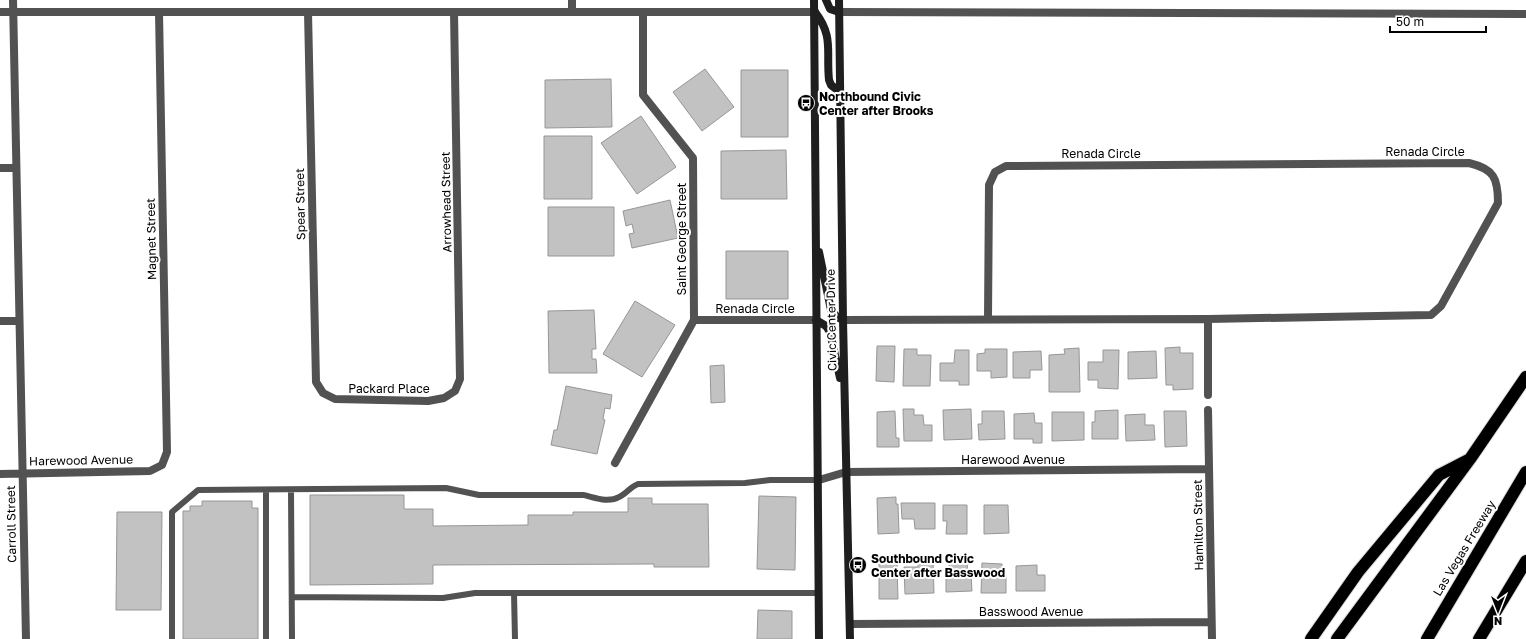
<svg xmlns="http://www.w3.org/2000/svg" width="1526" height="639" viewBox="0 0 1526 639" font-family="'Golos Text',sans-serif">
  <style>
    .building { fill: #c2c2c2; stroke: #969696 }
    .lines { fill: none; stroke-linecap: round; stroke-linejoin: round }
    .motorway-casing { stroke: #dbdbdb; stroke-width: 14 }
    .service { stroke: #525252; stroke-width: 6 }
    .minor { stroke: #525252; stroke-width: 8 }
    .secondary { stroke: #1f1f1f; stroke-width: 8 }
    .motorway { stroke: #000; stroke-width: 12 }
    .labels { text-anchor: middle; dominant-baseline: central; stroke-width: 4; stroke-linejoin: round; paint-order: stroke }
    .poi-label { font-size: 12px; font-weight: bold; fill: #000; stroke: #fff; text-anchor: start }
    .street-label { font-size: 12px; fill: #000; stroke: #fff }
  </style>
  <rect width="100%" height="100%" fill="#fff"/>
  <!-- building -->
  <path class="building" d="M705,69L734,107L702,131L673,92Z
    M741,70H788V137H741Z
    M611,79L612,127L545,128V80Z
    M641,116L676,167L637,194L601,143Z
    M544,136H592V199H544Z
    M786,150L787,199H721V151Z
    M670,200L678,238L632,248L629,234L634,233L632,224L626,226L623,211Z
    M548,207H614V256H548Z
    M726,251H788V299H726Z
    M635,301L675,325L642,377L603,354Z
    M594,310L596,349H592V359H596L597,373H549L548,311Z
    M877,346H895L894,382L876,381Z
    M1180,347V353H1193V389L1173,390V385H1166L1165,348Z
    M1079,348L1080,392H1049V355L1065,354L1064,349Z
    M904,349H917V355H931L930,386H903Z
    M985,349H1007V377L991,378V371H977V354L985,353Z
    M955,350H969V385H959V381H940V363H954Z
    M1103,350H1119L1118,389L1098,388V380H1088V362H1103Z
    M1041,351L1042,370H1030V378H1013V352Z
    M1156,351L1157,378L1128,379V352Z
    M724,365L725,402L711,403L710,366Z
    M566,386L612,395L610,409L605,408L603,419L605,420L597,454L551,445L554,430H557Z
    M903,409H914V415H923L924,425H932V441H904Z
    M971,409L972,439L944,440L943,410Z
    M1118,410V439H1092V422H1095V411Z
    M895,411L896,438H899V447H877V412Z
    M982,411H1004L1005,439L979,440L978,424H982Z
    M1164,411H1186L1187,446L1165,447Z
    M1052,412H1084V440L1052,441Z
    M1034,413L1035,423H1042V443H1033V439H1014V414Z
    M1145,414V425H1154L1155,440L1126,441L1125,415Z
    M310,495H404V509H433V526L528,525V515H573V512H628V498H652V504H708L709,567H654V564L433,565V584L310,585Z
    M759,496L796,497L795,570L757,569Z
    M896,497V504H898L899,533L878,534L877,498Z
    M202,501H252V508H258V639H183V511H190V506H202Z
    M901,503H935V529H915L914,519H902Z
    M943,505H967V534H946L947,521H943Z
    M984,505H1008L1009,533L984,534Z
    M117,512H162L161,610H116Z
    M918,561H933L934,593L905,594L904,567H918Z
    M967,562L968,575H971L972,591L946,592V575H949V563Z
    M897,563L898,599H879V564Z
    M982,563L1002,564V575H1006V593H981Z
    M1037,565V575H1045V591H1016V566Z
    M758,610L792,611V639H757Z"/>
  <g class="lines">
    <!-- motorway casing -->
    <g class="motorway-casing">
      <path id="motorway" d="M1311,639L1358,572L1439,475L1468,460
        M1337,639L1470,459L1526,377
        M1427,639L1526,472
        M1479,639L1526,561"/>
    </g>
    <!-- service -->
    <path class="service" d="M266,490V639
      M291,490L292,639
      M514,593L515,639
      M292,597L443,598L475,593H819
      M172,639V512L198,490L446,488L479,495H584C594,498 609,503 619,497C626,494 630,487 638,484L745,483L770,480H819"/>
    <!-- minor -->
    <path class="minor" d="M13,0L26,639
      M572,0V12
      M0,12H815
      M308,12L316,382L323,393L335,399L428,401L444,398L455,391L460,379L454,12
      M839,12L1526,14
      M0,168H16
      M1208,319V395
      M694,320H816
      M843,320L1208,319L1431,315L1441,306L1498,203C1498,178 1494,169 1469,163L1006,166L995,172L989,185L988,319
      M0,321H19
      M1208,410L1212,639
      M615,463L694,320L693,158L643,95V12
      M0,474L150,471L162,465L167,452L159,12
      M819,480L846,472L1209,469
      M850,624L1211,622"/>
    <!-- secondary -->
    <path class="secondary" d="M814,0L819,639
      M826,0L830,9L839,12
      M839,0L843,320L850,639
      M815,12C834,37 826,50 829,80L831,85L840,92
      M819,252L831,310L837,317L843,320
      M816,320L826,326L830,332L840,378"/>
    <!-- motorway -->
    <use href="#motorway" class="motorway"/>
  </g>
  <!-- icons -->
  <defs>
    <g id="bus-disc" transform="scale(0.9)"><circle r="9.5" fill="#000" stroke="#fff"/><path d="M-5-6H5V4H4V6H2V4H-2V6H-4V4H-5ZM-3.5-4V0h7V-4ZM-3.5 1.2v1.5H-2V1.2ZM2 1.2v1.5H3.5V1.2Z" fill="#fff"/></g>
  </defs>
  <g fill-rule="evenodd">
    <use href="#bus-disc" x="806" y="103"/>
    <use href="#bus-disc" x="858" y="565"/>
  </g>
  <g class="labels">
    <!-- poi labels -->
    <g class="poi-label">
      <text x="819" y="96">Northbound Civic<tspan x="819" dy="14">Center after Brooks</tspan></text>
      <text x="871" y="558">Southbound Civic<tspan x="871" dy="14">Center after Basswood</tspan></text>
    </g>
    <!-- street labels -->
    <g class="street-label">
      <text x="1425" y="151">Renada Circle</text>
      <text x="1101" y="153">Renada Circle</text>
      <text transform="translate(446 202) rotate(-91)">Arrowhead Street</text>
      <text transform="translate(300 204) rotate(-91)">Spear Street</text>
      <text transform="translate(151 239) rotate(-91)">Magnet Street</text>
      <text transform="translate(681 239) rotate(-90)">Saint George Street</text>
      <text x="755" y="308">Renada Circle</text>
      <text transform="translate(831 320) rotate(-91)">Civic Center Drive</text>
      <text x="389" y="388">Packard Place</text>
      <text x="1013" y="459">Harewood Avenue</text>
      <text transform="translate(81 460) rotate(-1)">Harewood Avenue</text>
      <text transform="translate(11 524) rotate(-91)">Carroll Street</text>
      <text transform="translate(1198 525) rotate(-91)">Hamilton Street</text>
      <text transform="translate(1464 548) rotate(-59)">Las Vegas Freeway</text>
      <text x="1031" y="611">Basswood Avenue</text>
    </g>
  </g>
  <!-- north arrow -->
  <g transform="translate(1498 611) rotate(180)" stroke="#ffffff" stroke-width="3" paint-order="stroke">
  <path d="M0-3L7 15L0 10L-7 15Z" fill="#000000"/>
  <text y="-6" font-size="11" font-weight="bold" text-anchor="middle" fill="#000000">N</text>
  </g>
  <!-- scale -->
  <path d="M1390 26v6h96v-6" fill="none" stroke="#000000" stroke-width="2"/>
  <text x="1396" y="26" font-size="12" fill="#000000" stroke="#ffffff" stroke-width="3" paint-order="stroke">50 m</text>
</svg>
